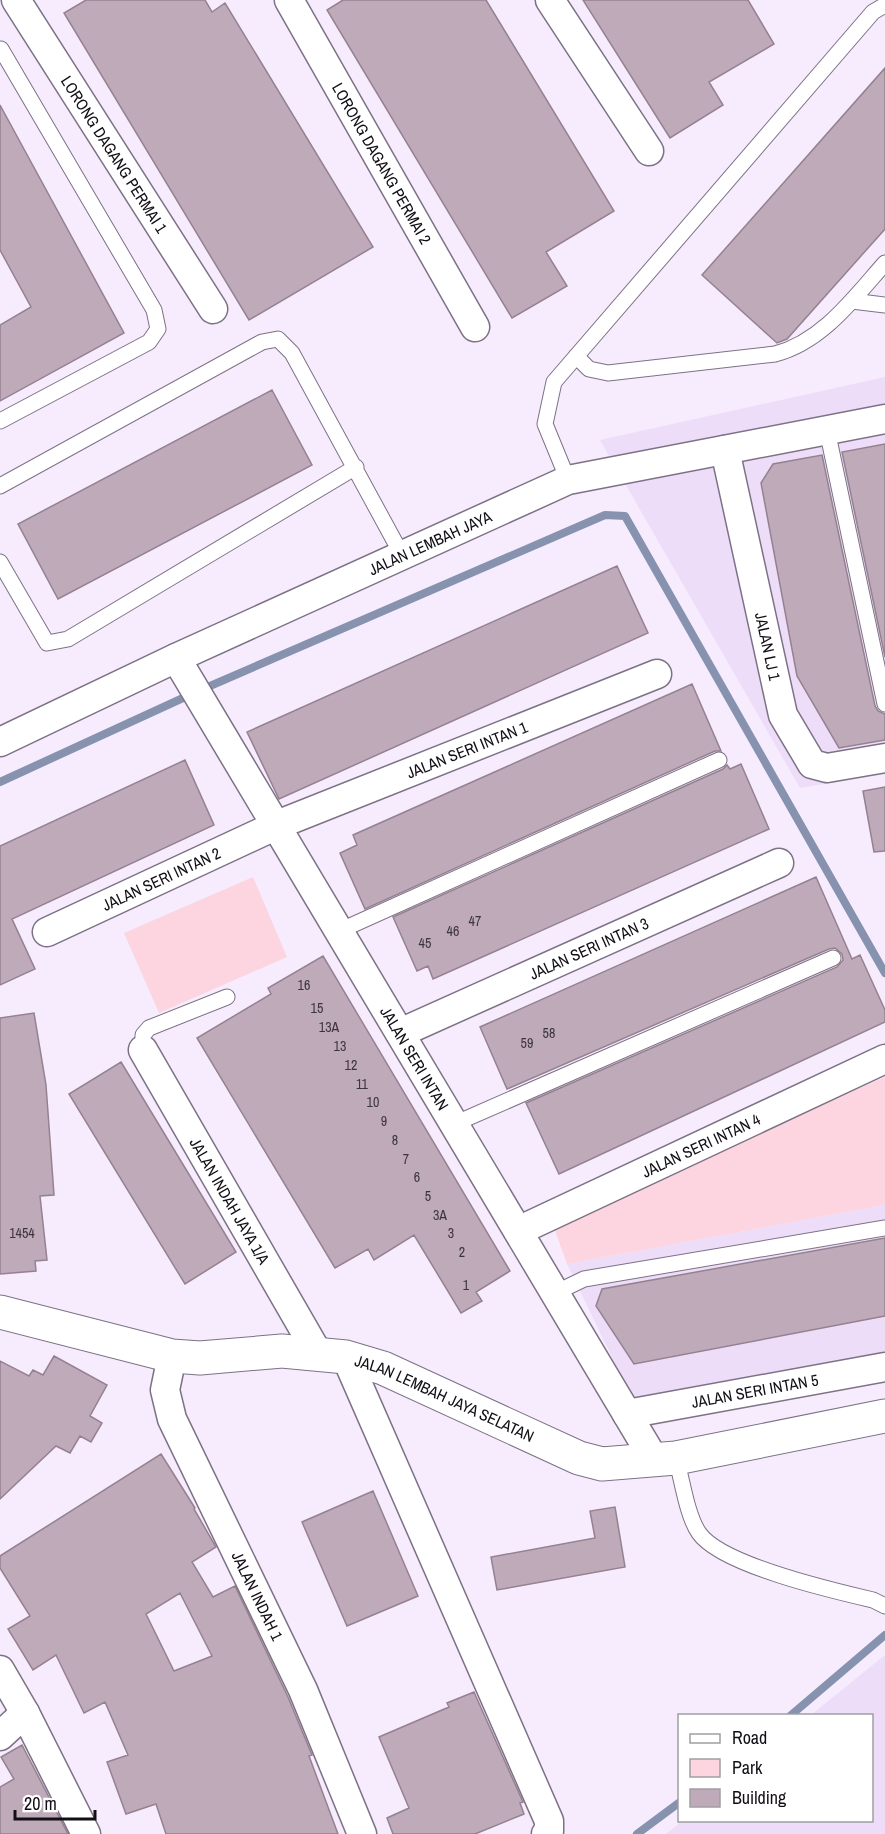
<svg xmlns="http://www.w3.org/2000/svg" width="885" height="1834" viewBox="0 0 885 1834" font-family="'Archivo Narrow',sans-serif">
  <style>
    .built { fill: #edddf9 }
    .green { fill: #fcd5e0 }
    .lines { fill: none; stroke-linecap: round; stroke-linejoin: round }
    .stream { stroke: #8692ae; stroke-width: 8 }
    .building { fill: #beaab9; stroke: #958190; stroke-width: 1.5; fill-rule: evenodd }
    .service-casing { stroke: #7d7285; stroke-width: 17 }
    .minor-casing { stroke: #7d7285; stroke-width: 31 }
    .tertiary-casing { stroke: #7d7285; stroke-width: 35 }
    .service { stroke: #fff; stroke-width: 15 }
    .minor { stroke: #fff; stroke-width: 28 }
    .tertiary { stroke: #fff; stroke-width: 33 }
    .labels { text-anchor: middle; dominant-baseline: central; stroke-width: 5; stroke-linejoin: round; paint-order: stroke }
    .number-label { font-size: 14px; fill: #3d353e }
    .street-label { font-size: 16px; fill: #120e15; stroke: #fff }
  </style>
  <rect width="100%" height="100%" fill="#f6ecfd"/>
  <!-- built -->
  <path class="built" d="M885,377V774L800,788L600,440Z
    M885,1205V1380L645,1426L567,1264Z
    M885,1655V1834H666L682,1821L872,1820V1716L811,1715Z"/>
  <!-- green -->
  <path class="green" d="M253,877L287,957L159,1013L124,933Z
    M885,1077V1205L567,1264L552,1222Z"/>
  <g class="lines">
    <!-- stream -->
    <path class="stream" d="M210,686L605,515L625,516L885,973
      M0,782L183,698
      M790,1716L885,1635
      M637,1834L680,1802"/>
  </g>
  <!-- building -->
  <path class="building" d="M86,0H205L212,12L225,3L373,247L249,320L64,13Z
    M343,0H486L614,211L546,252L567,286L512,318L327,10Z
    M583,0H748L774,44L709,82L723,105L670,138Z
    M885,68V229L787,339L777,343L702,275Z
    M0,105L124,333L0,401V325L31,307L0,250Z
    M272,390L312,465L58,599L18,524Z
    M885,444V657L842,452Z
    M822,455L875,706L878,711L885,714V740L839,748L797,676L761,483L773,464Z
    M617,566L648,633L279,799L247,732Z
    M692,684L721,751H715L365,909L340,853L357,845L353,835Z
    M185,760L214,825L12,919L35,969L0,985V846Z
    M741,764L769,829L433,979L428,966L417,971L393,917L723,769L727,765L730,769Z
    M885,787V851L874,852L863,791Z
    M816,877L852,959L860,955L885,1010V1022L559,1174L526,1103L837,967L843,960L842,954L835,948L829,949L507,1089L480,1027Z
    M323,956L510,1271L476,1292L482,1301L461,1313L414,1235L374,1260L368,1249L335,1268L197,1038L271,994L268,988Z
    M34,1013L46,1085L54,1195L40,1196L47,1260L35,1261L36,1271L0,1274V1018Z
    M121,1062L236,1252L185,1284L69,1094Z
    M885,1238V1316L634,1364L596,1306L602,1289Z
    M54,1356L107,1385L90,1416L102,1423L91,1442L80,1436L70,1453L56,1446L0,1499V1361L29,1376L33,1370L43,1375Z
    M161,1454L195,1508L194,1509L216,1547L192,1562L213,1597L235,1586L288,1697L312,1755L309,1756L338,1834H166L156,1804L126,1814L107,1762L128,1755L105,1702L84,1713L56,1655L33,1670L8,1629L30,1616L0,1568V1556ZM180,1593L212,1656L174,1671L146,1614Z
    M373,1491L418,1596L347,1626L302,1522Z
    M615,1507L625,1567L497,1590L491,1557L595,1538L590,1511Z
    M474,1692L523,1802L520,1803L524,1814L475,1834H393L387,1818L409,1808L379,1737L449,1707L447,1703Z
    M22,1745L68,1834H0V1787L14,1779L1,1757Z"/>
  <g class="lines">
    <!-- service casing -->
    <g class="service-casing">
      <path id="service" d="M852,301L885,305
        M576,356L589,369L608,373L775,354C822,342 854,298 885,263
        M0,421L149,342L158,329L154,310L1,49
        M827,430L885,704
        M568,480L545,424L554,382L873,12L885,5
        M0,486L262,342L278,339L292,353L402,555
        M0,562L47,643L68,639L356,467
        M339,931L719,760
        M143,1050V1035L149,1028L227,997
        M454,1124L833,958
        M555,1293L584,1279L885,1228
        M676,1458C682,1479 687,1516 699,1533C721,1565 834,1591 873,1600L885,1606"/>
    </g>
    <!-- minor casing -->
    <g class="minor-casing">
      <g id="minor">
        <path id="s1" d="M16,0L213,309"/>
        <path id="s2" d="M289,0L475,327"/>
        <path d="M550,0L649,151"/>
        <path id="s3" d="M725,450L783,715L812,764L827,768L885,758"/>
        <path id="s4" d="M176,658L655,1461"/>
        <path id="s5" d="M0,742L176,658L568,480L885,419"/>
        <path id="s6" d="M47,932L277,825L657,674"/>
        <path id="s7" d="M400,1033L779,863"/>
        <path id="s8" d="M143,1050L317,1352"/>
        <path id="s9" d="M518,1231L885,1059"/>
        <path id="s10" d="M172,1356L165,1390L172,1419L303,1690L362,1834"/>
        <path d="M346,1357L549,1821V1831L546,1834"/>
        <path id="s11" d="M627,1414L885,1367"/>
        <path d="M0,1670L25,1713L86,1834"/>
        <path d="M0,1736L25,1713"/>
      </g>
    </g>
    <!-- tertiary casing -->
    <g class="tertiary-casing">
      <g id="tertiary">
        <path id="s12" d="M0,1312L172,1356L200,1358L282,1351L346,1357L383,1368L579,1458L602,1464L676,1458L885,1416"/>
      </g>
    </g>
    <!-- service -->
    <use href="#service" class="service"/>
    <!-- minor -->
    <use href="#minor" class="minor"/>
    <!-- tertiary -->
    <use href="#tertiary" class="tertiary"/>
  </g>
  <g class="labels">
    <!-- number labels -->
    <g class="number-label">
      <text x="475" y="921">47</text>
      <text x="453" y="931">46</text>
      <text x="425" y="943">45</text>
      <text x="304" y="985">16</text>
      <text x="317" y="1008">15</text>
      <text x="329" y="1027">13A</text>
      <text x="549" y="1033">58</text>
      <text x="527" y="1043">59</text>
      <text x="340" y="1046">13</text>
      <text x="351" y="1065">12</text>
      <text x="362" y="1084">11</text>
      <text x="373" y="1102">10</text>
      <text x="384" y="1121">9</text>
      <text x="395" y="1140">8</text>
      <text x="406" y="1159">7</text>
      <text x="417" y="1177">6</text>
      <text x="428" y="1196">5</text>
      <text x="440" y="1215">3A</text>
      <text x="22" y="1233">1454</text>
      <text x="451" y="1233">3</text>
      <text x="462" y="1252">2</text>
      <text x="466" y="1285">1</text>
    </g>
    <!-- street labels -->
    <g class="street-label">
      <text stroke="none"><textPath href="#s1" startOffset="183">LORONG DAGANG PERMAI 1</textPath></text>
      <text stroke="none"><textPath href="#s2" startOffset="188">LORONG DAGANG PERMAI 2</textPath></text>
      <text stroke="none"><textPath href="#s5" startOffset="474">JALAN LEMBAH JAYA</textPath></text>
      <text stroke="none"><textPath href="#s3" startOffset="201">JALAN LJ 1</textPath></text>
      <text stroke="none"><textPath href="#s6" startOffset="458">JALAN SERI INTAN 1</textPath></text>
      <text stroke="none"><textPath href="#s6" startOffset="126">JALAN SERI INTAN 2</textPath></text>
      <text stroke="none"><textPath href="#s7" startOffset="207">JALAN SERI INTAN 3</textPath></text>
      <text stroke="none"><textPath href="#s4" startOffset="466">JALAN SERI INTAN</textPath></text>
      <text stroke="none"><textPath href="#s9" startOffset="202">JALAN SERI INTAN 4</textPath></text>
      <text stroke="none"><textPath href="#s8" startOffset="174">JALAN INDAH JAYA 1/A</textPath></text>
      <text stroke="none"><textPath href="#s11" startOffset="130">JALAN SERI INTAN 5</textPath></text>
      <text stroke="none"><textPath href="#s12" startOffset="459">JALAN LEMBAH JAYA SELATAN</textPath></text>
      <text stroke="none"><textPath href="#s10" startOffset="261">JALAN INDAH 1</textPath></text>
    </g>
  </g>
  <!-- legend -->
  <rect x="678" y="1714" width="195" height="108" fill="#ffffff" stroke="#a09fa1" stroke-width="1.5"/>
  <rect x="690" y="1734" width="30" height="9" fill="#ffffff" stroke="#a09fa1" stroke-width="1.5"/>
  <text x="732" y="1744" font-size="18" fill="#120e15">Road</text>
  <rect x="690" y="1759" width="30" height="18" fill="#fcd5e0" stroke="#a09fa1" stroke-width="1.5"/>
  <text x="732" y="1774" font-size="18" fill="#120e15">Park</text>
  <rect x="690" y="1789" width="30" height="18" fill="#beaab9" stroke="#a09fa1" stroke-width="1.5"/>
  <text x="732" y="1804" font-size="18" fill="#120e15">Building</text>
  <!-- scale -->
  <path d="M15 1810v9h80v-9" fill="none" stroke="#120e15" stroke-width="3"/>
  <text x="24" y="1810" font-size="18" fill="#120e15" stroke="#ffffff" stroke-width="4.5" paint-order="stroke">20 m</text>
</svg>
